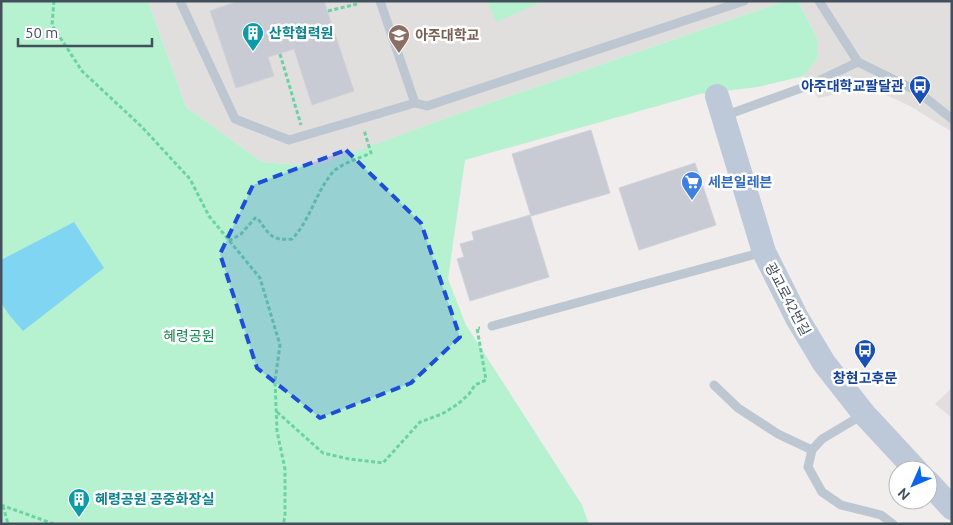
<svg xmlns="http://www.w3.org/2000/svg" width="953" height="525" viewBox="0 0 953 525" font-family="Ubuntu,'Noto Sans KR',sans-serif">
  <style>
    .education { fill: #e1dede }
    .green { fill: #b7f2d0 }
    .water { fill: #80d6f2 }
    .building { fill: #c8cbd3; stroke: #d0d2d9 }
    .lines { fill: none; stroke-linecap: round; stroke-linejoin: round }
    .path { stroke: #6cd2a4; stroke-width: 3; stroke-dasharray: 4 2.5; stroke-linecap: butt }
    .lane { stroke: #bcc7d1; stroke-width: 9 }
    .secondary { stroke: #bdc9d8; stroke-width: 24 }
    .marked { fill: #1d4ed8; fill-opacity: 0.2; stroke: #1d4ed8; stroke-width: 4; stroke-dasharray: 10 6; stroke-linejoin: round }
    .labels { text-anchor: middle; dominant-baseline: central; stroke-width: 5; stroke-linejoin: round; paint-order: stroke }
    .culture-label { font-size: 14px; font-weight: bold; fill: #0d838f; stroke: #fff; text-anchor: start }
    .education-label { font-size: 14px; font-weight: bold; fill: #785e54; stroke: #fff; text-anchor: start }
    .transit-label { font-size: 14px; font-weight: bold; fill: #164399; stroke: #fff; text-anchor: end }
    .shop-label { font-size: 14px; font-weight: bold; fill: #366cbe; stroke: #fff; text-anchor: start }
    .street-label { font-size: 14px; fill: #444f5c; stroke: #fff }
    .park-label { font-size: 14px; fill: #10824d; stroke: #fff }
  </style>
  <rect width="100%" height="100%" fill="#f0edec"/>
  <!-- education -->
  <path class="education" d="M148,1H785L449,117L317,166L262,162L186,107Z
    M798,1H952V132L910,106L873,89L846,92L818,98L804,76L817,59V38Z
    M952,388V418L935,404Z"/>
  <!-- green -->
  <path class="green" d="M1,1H148L186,107L262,162L316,166L449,117L785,1H798L817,38V59L804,76L758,87L700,94L465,160L448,279L466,325L582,505L589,524H1Z
    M487,1H544L496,22Z"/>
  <!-- water -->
  <path class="water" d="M74,222L104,268L23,331L10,316L1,303V260Z"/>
  <!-- building -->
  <path class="building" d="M238,1H324L354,91L312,105L294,49L268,57L274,76L236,88L210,11Z
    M591,130L610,193L531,216L512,154Z
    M695,163L716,225L639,250L619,188Z
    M530,215L549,277L470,301L457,259L464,257L460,244L474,240L472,232Z"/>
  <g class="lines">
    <!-- path -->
    <path class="path" d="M54,1L52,25L82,71L142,127L190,179L209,216L260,278L280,345L275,381L277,431L285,469V517L283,524
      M328,11L357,4
      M280,54L301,125
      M229,241L241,234L255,218H257C270,234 270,241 292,239C311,219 315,193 333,172C342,163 360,158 371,153L364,130
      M277,412L323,453L349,459L383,463L420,422L442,414L458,404L469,394L475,385L486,380L477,328H480
      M1,505L54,524
      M3,506L8,524"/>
    <!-- lane -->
    <path class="lane" d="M180,1L235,119L289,140L415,103L427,106L744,1
      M380,1L415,103
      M819,1L858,62L917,91L952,119
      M724,116L810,85L858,62
      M492,326L763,252
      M714,385L738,408L778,434L812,450
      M864,414L822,439L812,450L808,467L822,492L841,505L881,515L893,524"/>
    <!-- secondary -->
    <path class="secondary" d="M717,96L764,252L797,318L824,363L864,414L916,470
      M928,482L952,508"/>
  </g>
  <!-- marked area -->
  <path class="marked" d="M346,150L421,223L460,337L411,383L320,418L257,368L220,254L253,185Z"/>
  <!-- icons -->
  <defs>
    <g id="building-pin" transform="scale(1.125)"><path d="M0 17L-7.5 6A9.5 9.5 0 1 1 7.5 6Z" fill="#0f9aa8" stroke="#fff"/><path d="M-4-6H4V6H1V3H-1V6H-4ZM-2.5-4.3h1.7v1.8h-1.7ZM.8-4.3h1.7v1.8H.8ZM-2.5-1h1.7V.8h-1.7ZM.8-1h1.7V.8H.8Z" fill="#fff"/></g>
    <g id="university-pin" transform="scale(1.125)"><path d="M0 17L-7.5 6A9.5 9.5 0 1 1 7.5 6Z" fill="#8d6e63" stroke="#fff"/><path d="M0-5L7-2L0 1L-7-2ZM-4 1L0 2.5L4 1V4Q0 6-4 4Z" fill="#fff"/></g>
    <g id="bus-pin" transform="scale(1.125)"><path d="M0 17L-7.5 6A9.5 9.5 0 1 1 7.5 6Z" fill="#1a4fb4" stroke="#fff"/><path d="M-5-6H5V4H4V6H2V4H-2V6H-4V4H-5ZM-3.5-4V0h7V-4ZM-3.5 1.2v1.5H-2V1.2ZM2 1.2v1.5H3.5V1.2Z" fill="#fff"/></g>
    <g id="supermarket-pin" transform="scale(1.125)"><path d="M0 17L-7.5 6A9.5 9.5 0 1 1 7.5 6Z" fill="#3f7fe0" stroke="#fff"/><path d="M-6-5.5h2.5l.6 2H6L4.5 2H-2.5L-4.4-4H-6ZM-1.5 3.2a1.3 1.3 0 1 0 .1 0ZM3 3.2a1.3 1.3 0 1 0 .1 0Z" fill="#fff"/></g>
  </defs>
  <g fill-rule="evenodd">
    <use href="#building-pin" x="253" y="33"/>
    <use href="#university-pin" x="399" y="35"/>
    <use href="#bus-pin" x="920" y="86"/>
    <use href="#supermarket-pin" x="692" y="182"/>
    <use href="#bus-pin" x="865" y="350"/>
    <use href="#building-pin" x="79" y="499"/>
  </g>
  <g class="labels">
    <!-- culture labels -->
    <g class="culture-label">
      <text x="269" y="33">산학협력원</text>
      <text x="95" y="499">혜령공원 공중화장실</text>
    </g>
    <!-- education labels -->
    <g class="education-label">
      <text x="415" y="35">아주대학교</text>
    </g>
    <!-- transit labels -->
    <g class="transit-label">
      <text x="904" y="86">아주대학교팔달관</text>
      <text x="865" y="378" text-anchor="middle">창현고후문</text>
    </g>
    <!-- shop labels -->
    <g class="shop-label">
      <text x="708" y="182">세븐일레븐</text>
    </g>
    <!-- street labels -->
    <g class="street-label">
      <text transform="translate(788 299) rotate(62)">광교로42번길</text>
    </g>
    <!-- park labels -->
    <g class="park-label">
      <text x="189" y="336">혜령공원</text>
    </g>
  </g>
  <!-- border -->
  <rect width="953" height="525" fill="none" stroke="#444f5c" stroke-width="5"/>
  <!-- north arrow -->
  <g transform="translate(913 485) rotate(225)"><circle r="24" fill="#ffffff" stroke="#b4b9be"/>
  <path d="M0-4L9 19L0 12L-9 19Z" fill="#0b64eb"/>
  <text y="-8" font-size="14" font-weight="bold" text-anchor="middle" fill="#444f5c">N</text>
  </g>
  <!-- scale -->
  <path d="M18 38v8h134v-8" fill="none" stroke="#444f5c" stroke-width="2.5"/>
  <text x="25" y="38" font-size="15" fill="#444f5c" stroke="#ffffff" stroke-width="4" paint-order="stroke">50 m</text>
</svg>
